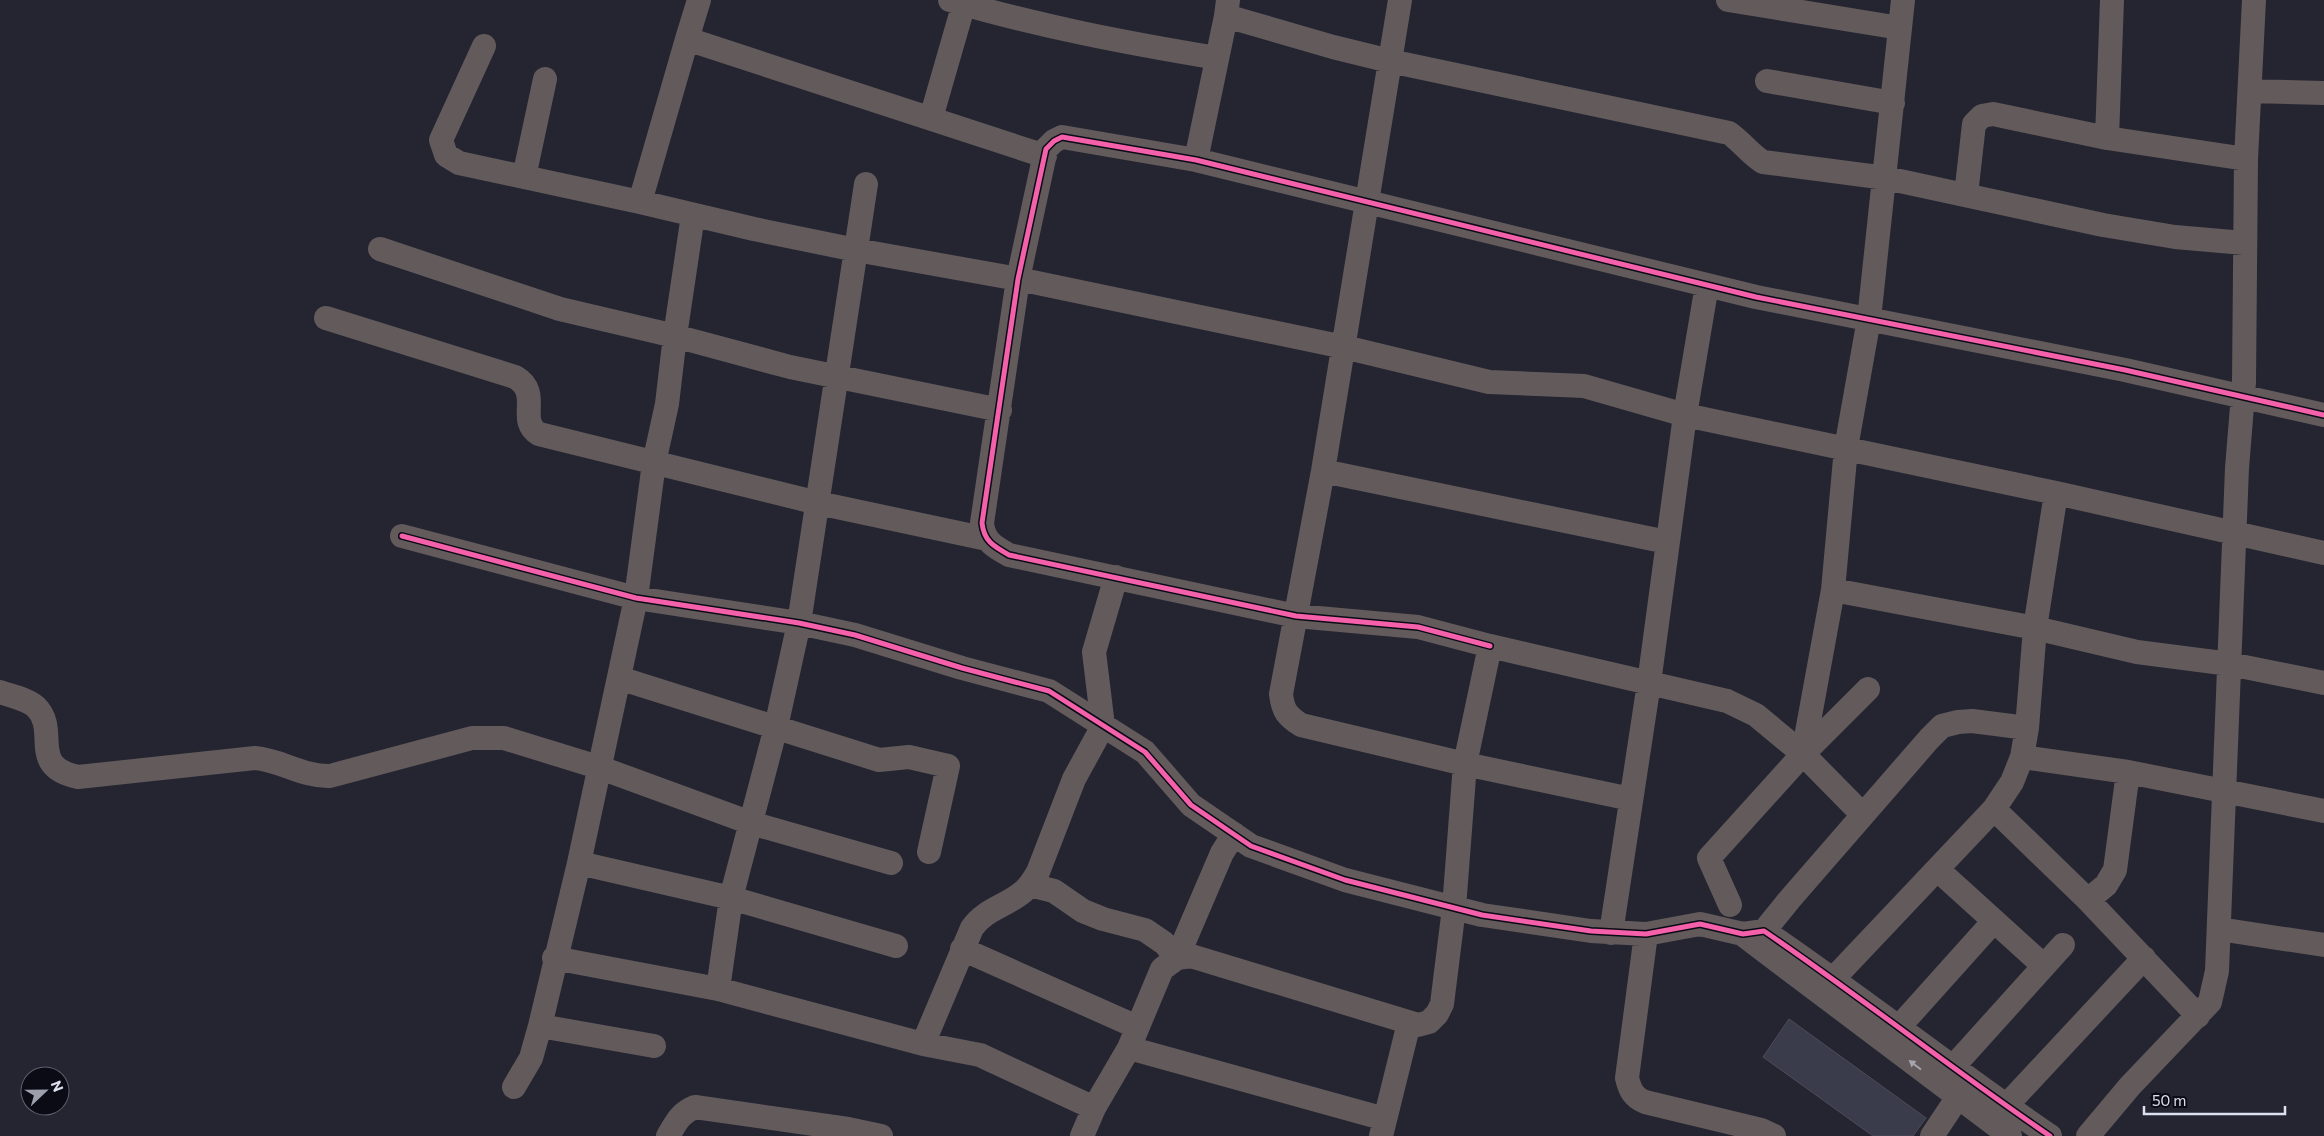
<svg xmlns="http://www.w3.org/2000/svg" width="2324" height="1136" viewBox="0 0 2324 1136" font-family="Commissioner,sans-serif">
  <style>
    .building { fill: #3a3b4b; stroke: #4c4d59 }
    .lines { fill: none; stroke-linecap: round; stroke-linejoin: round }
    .minor { stroke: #635a5b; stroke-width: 24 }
    .cycleway-casing { stroke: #0a0b15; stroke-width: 8 }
    .cycleway { stroke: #f560ab; stroke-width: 5 }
    .oneway { fill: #a6a4ac }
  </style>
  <rect width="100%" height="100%" fill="#242531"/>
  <!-- building -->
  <path class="building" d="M1789,1019L1926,1118L1913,1136H1873L1763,1057Z"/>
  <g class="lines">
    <!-- minor -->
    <path class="minor" d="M699,0L687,39L1045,156
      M950,0C1037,26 1127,43 1217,58
      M1228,0L1226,16L1333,47L1390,61L1729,133C1742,142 1750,154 1763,162L1886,178L2103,225L2175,237L2244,243
      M1400,0L1323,471L1281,694C1283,711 1287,716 1301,725L1465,764L1631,799
      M1728,0L1900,28
      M484,46L441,140L446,155L459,163L640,202L754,229L856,250L1018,279L1344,347L1489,382L1584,386L1685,415L2056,493L2324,553
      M1767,81L1893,103
      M2250,91L2324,93
      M931,118L965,0
      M2107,138L2112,0
      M1196,160L1226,16
      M524,177L545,79
      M1966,195L1974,124L1982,116L1993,114L2107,138L2246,159
      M640,202L687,39
      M380,249L560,309L675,336L790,367L1000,410
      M326,318L515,377C543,393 516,421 539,434L818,503L987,539
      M1323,471L1667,542
      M402,536L636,598L799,623L855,635L962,668L1049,691L1145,752L1191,805L1251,846L1345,880L1482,915L1591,931L1646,934L1700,924L1743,934L1764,931C1861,997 1953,1070 2050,1136
      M1833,590L2035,628L2137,652L2230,664L2324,683
      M1490,646L1418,627L1296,616L1009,555C993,546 984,541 982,523L1018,279L1046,149L1054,141L1062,137L1196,160L1756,297L2125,370L2324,415
      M619,678L879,760L909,757L948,766L929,852
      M0,692C11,696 27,699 36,707C60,731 27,766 78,777L255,758C281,760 303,777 330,776L472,738H504L598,767L751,823L891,863
      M1803,754L1833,590L1846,448L1869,319L1903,0
      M2022,757L2128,772L2324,811
      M1994,809L2088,900L2198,1016
      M579,863L731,898L896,946
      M1938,870L2044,966
      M1030,885L1054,891L1083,911L1103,919L1145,930L1164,943L1177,958
      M2088,900L2106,885L2115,870L2128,772
      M1730,905L1709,858L1803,754L1868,689
      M2219,929L2324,945
      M1611,933L1649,683L1685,415L1707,285
      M1646,934L1627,1078C1630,1090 1633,1097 1645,1102L1761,1130L1774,1136
      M1746,937L2010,1136
      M1757,945L1764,931L1790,899L1929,739L1942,726L1958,722L1972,721L2027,728
      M962,949L1137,1027
      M554,958L718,989L923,1044L980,1055L1094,1108
      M1177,958L1222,853L1234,834
      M1834,978L1994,809L2012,782L2022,757L2027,728L2035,628L2056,493
      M718,989L731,898L776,727L799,623L866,184
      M540,1026L654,1046
      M1898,1028L1994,921
      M923,1044L972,928C985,909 1007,906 1024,891C1030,886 1034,879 1038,872L1074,779L1103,726L1094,652L1116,577
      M1129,1048L1385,1119
      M1943,1078L2063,945
      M514,1087L531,1058L540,1026L579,863L636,598L654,463L667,404L675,336L693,215
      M2006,1106L2144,958
      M668,1136C676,1123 680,1113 695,1107L848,1129L881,1136
      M1082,1136L1094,1108L1129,1048L1162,969L1177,958L1191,956L1418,1025L1429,1022L1437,1014L1442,1004L1454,908L1465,764L1490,646L1727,701L1756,715L1803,754L1863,815
      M1381,1136L1409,1023
      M1932,1136L1966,1085
      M2088,1136L2130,1086L2210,1002L2217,971L2237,468L2244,382L2246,159L2254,0"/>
    <!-- cycleway casing -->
    <g class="cycleway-casing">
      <path id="cycleway" d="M402,536L636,598L799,623L855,635L962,668L1049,691L1145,752L1191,805L1251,846L1345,880L1482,915L1591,931L1646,934L1700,924L1743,934L1764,931C1861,997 1953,1070 2050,1136
        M1490,646L1418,627L1296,616L1009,555C993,546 984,541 982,523L1018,279L1046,149L1054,141L1062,137L1196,160L1756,297L2125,370L2324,415"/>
    </g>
    <!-- cycleway -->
    <use href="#cycleway" class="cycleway"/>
  </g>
  <!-- one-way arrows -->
  <defs><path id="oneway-solid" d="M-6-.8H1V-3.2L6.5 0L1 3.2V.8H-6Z" transform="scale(1.25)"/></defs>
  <use class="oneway" href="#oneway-solid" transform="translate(1915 1065) rotate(-143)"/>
  <!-- north arrow -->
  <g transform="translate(45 1091) rotate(68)"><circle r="24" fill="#0a0b15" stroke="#5e606c"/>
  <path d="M0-4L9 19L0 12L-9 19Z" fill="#9c9fac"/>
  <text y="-8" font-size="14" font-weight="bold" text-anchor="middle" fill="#dde0ef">N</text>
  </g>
  <!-- scale -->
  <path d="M2144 1106v8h141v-8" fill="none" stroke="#dde0ef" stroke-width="2.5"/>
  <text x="2152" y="1106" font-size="15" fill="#dde0ef" stroke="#0a0b15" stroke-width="4" paint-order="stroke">50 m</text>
</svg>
